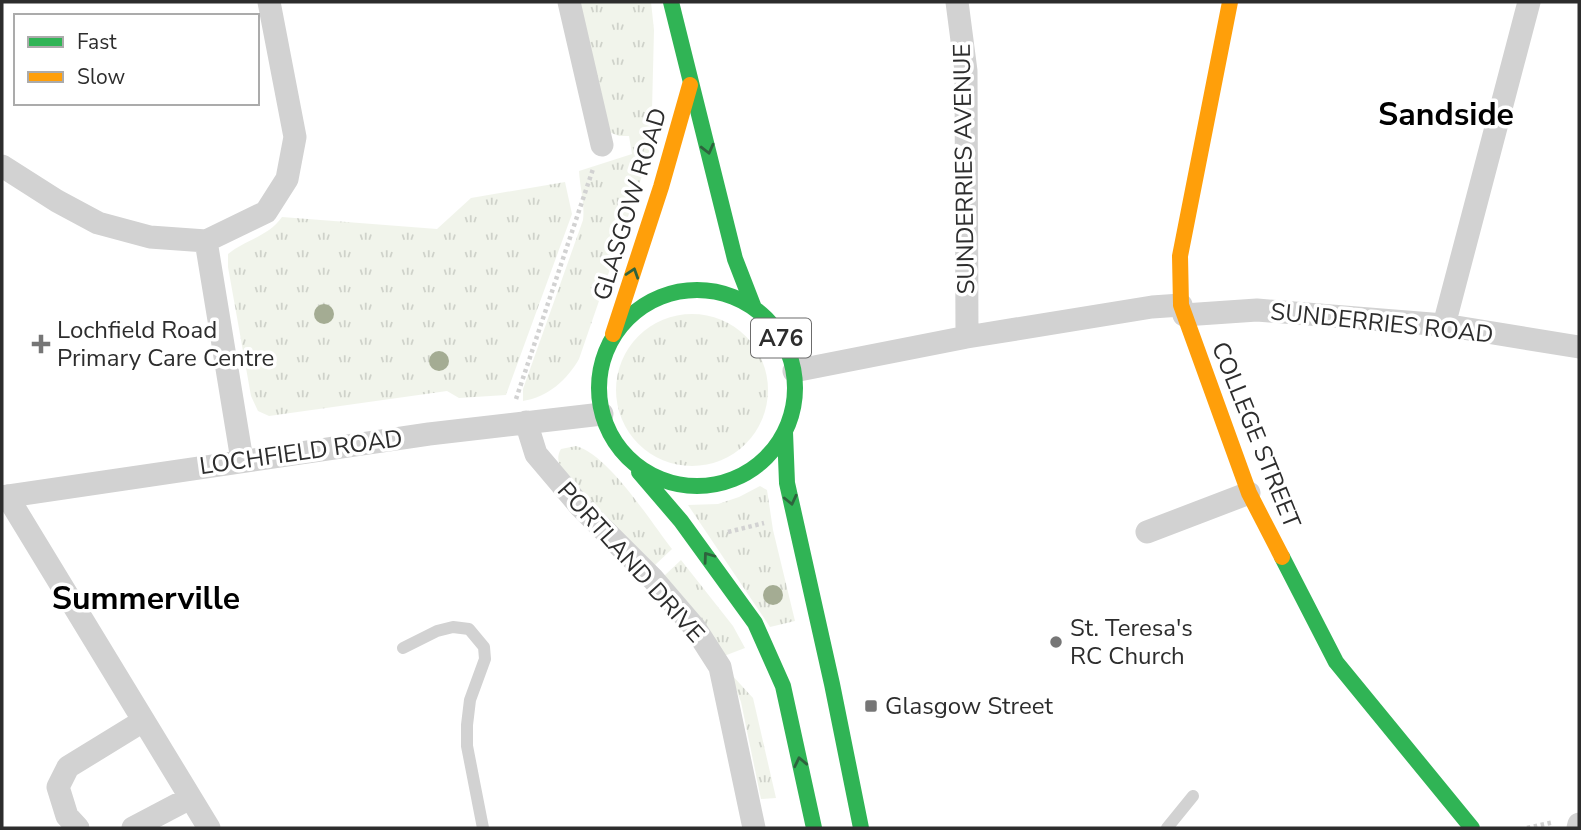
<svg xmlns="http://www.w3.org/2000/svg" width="1581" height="830" viewBox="0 0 1581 830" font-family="'Nunito Sans',sans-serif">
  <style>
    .grass { fill: url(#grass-tufts) }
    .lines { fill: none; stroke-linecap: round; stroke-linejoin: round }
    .path { stroke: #d2d2d2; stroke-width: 4.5; stroke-dasharray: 3.5 3.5; stroke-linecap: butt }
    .lane { stroke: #d2d2d2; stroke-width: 12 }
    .street { stroke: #d2d2d2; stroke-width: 23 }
    .fast { stroke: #30b455; stroke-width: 16 }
    .slow { stroke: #ff9f0a; stroke-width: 16 }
    .tree { fill: #a4ac93 }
    .oneway { stroke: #2e633d }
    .poi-dot { fill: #767676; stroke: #fff; stroke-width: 2.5 }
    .labels { text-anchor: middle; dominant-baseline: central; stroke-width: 7; stroke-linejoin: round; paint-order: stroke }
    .shield { fill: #fff; stroke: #6c6c6c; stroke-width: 2 }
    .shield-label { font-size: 23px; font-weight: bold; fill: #2d2d2d }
    .street-label { font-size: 24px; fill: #2d2d2d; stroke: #fff }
    .poi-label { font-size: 24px; fill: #2d2d2d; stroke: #fff; text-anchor: start }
    .district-label { font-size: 32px; font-weight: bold; fill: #000; stroke: #fff }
  </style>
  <defs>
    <pattern id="grass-tufts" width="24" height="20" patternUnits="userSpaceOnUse" patternTransform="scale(1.75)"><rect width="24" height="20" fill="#f1f4eb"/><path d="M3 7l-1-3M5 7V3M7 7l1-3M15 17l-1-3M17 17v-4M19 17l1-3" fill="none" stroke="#cfd2ca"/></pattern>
  </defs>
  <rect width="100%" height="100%" fill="#fff"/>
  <!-- grass -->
  <path class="grass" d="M575,2H651L654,30L651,150L579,359C567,380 548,397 523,401V389L583,220C585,204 580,188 579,171L632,154L629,136H619L609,132Z
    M565,182L572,214L506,395L459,398L447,391L269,416L258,411L251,396L228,267V254C246,239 268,237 282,217L437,229L471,198Z
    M616 390a76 76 0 1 1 152 0a76 76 0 1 1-152 0Z
    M576,446C609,455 650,521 672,549L655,565L572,483C564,472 553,462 561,449Z
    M760,486L767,490L773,530L795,621L770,627L688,505L718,504L739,497Z
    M681,560L733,626L745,648L724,656C708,626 687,600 664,576Z
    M730,673L753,698L776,798L761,799L741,702Z"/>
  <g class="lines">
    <!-- path -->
    <path class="path" d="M516,399L593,169
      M728,532L764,523
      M1527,828L1554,822"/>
    <!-- lane -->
    <path class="lane" d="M403,648L437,631L453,627L469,629L484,647L485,659L470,700L467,725V746L483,828
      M1167,828L1193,796"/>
    <!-- street -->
    <path class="street" d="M569,2L602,145
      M957,2L966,71L967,337
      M2,166L57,201L98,223L150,237L206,241L266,212L287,179L295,137L269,2
      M206,241L242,460
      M1184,315L1257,310L1444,325L1579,347
      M1444,325L1529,2
      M794,371L967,337L1152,307L1181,305
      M526,422L536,454L580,506L653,579L695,628L720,667L754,828
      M7,496L209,828
      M2,497L429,434L602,414
      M1147,532L1249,493
      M78,828L67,816L58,787L68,767L143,721
      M133,828L190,798
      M1578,828L1579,824"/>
    <!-- fast -->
    <path class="fast" d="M671,2L735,259L754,308
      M599 388a98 98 0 1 1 196 0a98 98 0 1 1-196 0Z
      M785,432L787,483L832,684L861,828
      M639,472L681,521L755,623L783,686L814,828
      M1282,557L1336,662L1472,828"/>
    <!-- slow -->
    <path class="slow" d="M1230,2L1180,256L1181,305L1249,493L1282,557
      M613,334L661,187L690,85"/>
  </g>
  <!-- trees -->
  <g class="tree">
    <circle cx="324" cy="314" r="10"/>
    <circle cx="439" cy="361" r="10"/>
    <circle cx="773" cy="595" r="10"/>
  </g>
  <!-- one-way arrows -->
  <defs><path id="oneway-chevron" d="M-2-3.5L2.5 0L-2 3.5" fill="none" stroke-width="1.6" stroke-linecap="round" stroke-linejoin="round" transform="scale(1.75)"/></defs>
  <g class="oneway">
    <use href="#oneway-chevron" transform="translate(708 149) rotate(76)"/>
    <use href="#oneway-chevron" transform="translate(633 273) rotate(-72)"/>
    <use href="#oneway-chevron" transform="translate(791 500) rotate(77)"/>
    <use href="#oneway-chevron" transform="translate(708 557) rotate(-126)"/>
    <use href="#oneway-chevron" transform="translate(800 762) rotate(-102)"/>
  </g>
  <!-- markers -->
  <g class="poi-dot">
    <path d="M37.5 333.5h7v7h7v7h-7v7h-7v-7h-7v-7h7z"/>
    <circle cx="1056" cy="642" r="7"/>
    <rect x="864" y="699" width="14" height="14" rx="3.5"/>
  </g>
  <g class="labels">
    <!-- shield labels -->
    <rect class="shield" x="751" y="318.5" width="60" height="39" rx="5"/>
    <g class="shield-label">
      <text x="781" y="338">A76</text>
    </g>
    <!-- street labels -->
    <g class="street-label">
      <text transform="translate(964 169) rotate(-91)">SUNDERRIES AVENUE</text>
      <text transform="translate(630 204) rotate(-73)">GLASGOW ROAD</text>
      <text transform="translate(1382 323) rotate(6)">SUNDERRIES ROAD</text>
      <text transform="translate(1256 435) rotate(68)">COLLEGE STREET</text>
      <text transform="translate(301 452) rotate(-8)">LOCHFIELD ROAD</text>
      <text transform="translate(631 562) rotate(48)">PORTLAND DRIVE</text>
    </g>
    <!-- poi labels -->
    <g class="poi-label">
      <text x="57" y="330">Lochfield Road<tspan x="57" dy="28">Primary Care Centre</tspan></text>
      <text x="1070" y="628">St. Teresa's<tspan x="1070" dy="28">RC Church</tspan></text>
      <text x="885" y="706">Glasgow Street</text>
    </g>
    <!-- district labels -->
    <g class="district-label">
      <text x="1446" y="114">Sandside</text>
      <text x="146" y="598">Summerville</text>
    </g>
  </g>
  <!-- border -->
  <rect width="1581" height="830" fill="none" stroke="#2d2d2d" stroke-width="7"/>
  <!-- legend -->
  <rect x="14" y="14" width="245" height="91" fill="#ffffff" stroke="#ababab" stroke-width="2"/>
  <rect x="28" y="37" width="35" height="10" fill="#30b455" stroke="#ababab" stroke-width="2"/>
  <text x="77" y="49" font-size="21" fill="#2d2d2d">Fast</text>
  <rect x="28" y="72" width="35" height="10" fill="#ff9f0a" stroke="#ababab" stroke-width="2"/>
  <text x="77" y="84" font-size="21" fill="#2d2d2d">Slow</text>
</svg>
